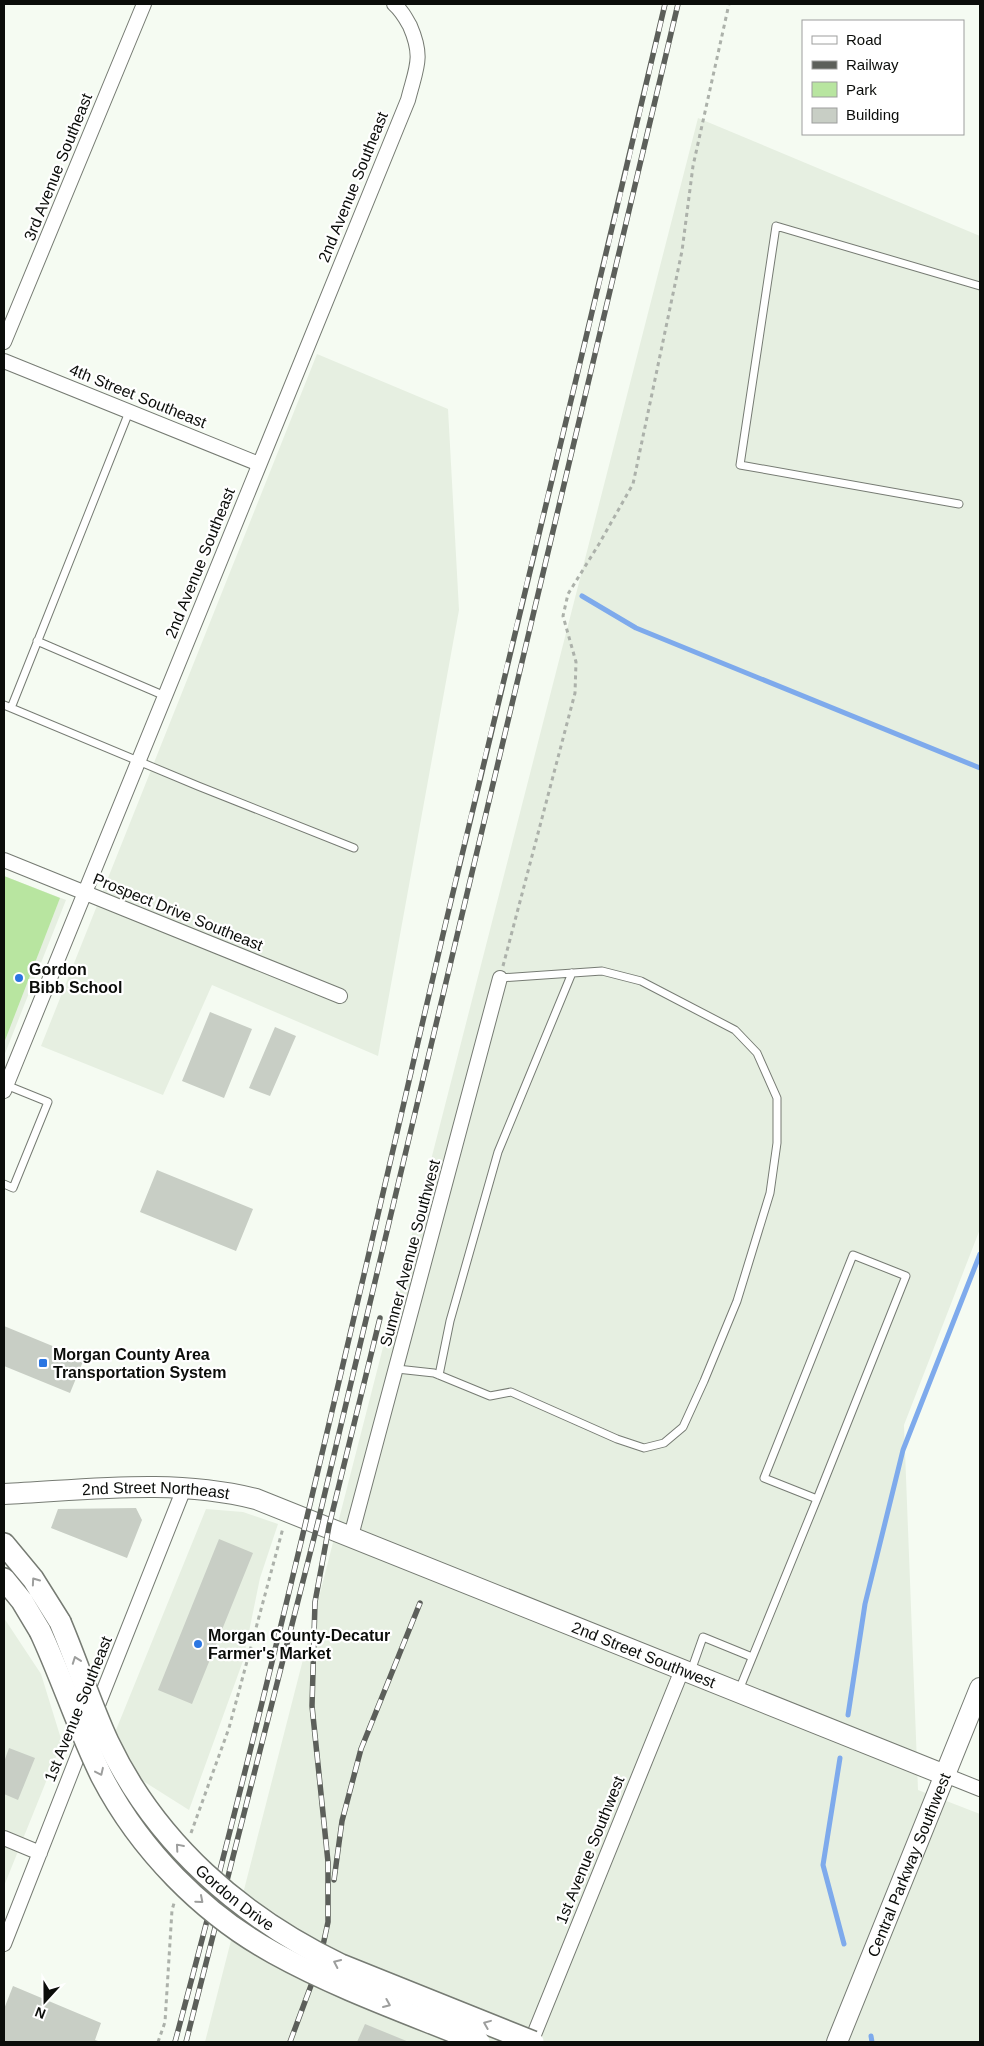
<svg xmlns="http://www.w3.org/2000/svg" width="984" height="2046" viewBox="0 0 984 2046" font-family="Arial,sans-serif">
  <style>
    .built { fill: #e6efe1 }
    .green { fill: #b8e5a0 }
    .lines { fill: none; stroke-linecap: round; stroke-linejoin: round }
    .stream { stroke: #7eaaec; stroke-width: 5 }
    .building { fill: #c8cec5 }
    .lane-casing { stroke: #767b73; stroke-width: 9 }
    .street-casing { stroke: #767b73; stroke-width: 16 }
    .secondary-casing { stroke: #767b73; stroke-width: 22 }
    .primary-casing { stroke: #767b73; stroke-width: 24 }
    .path { stroke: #acb1aa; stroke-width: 3; stroke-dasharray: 4 4; stroke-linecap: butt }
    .lane { stroke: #fff; stroke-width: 7 }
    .street { stroke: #fff; stroke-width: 14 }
    .secondary { stroke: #fff; stroke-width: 20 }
    .primary { stroke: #fff; stroke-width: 21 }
    .rail-casing { stroke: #5c5f5a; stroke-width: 5.5 }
    .rail { stroke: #fff; stroke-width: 4; stroke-dasharray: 11; stroke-linecap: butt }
    .primary-bridge-casing { stroke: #767b73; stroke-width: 24; stroke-linecap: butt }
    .primary-bridge { stroke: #fff; stroke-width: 21 }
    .oneway { stroke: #9d9e9d }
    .poi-dot { fill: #2b76e2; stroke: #fff; stroke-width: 2 }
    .labels { text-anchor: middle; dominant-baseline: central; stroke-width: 4.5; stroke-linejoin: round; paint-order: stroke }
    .street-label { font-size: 16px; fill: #0b0d0a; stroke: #fff }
    .poi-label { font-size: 16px; font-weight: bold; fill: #0b0d0a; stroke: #fff; text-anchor: start }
  </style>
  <rect width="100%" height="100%" fill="#f5fbf2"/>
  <!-- built -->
  <path class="built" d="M698,118L980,236V1229L904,1425L918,1790L980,1814V2042H205Z
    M317,354L448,409L459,610L378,1056L212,985L163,1095L41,1046Z
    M4,876L66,900L4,1056Z
    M206,1509L243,1512L278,1524L260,1578L243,1661L189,1810L105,1757Z
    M4,1618L41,1674L62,1742L4,1886Z"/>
  <!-- green -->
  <path class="green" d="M4,876L60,898L4,1043Z"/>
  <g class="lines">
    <!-- stream -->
    <path class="stream" d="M582,596L636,628L980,768
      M848,1715L865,1604L903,1450L980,1254
      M840,1758L823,1865L844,1944
      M871,2036L872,2042"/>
  </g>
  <!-- building -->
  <path class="building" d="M210,1012L252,1029L224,1098L182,1081Z
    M275,1027L296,1036L270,1096L249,1088Z
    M157,1170L253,1209L236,1251L140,1212Z
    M4,1326L84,1359L70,1393L4,1366Z
    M136,1508L142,1520L127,1558L51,1528L58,1509Z
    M219,1539L253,1553L192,1704L158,1690Z
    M9,1748L35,1758L18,1800L4,1794V1762Z
    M13,1986L101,2023L95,2040L101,2042H4V2009Z
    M365,2024L409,2042H357Z"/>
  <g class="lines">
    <!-- lane casing -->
    <g class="lane-casing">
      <path id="lane" d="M959,504L740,465L776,226L980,286
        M37,641L165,696
        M4,705L198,786L354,848
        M11,708L129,412
        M4,1184L13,1188L48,1102L6,1085
        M397,1369L434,1373L490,1396L511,1392L617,1439L644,1448L664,1443L683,1427L704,1381L737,1301L770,1193L777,1143V1098L757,1053L735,1030L641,981L602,971L500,978
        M439,1375L450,1321L498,1152L572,973
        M691,1671L703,1637L752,1657
        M739,1690L817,1499L764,1478L853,1255L906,1276L817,1499"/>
    </g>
    <!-- street casing -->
    <g class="street-casing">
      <path id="street" d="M4,342L144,4
        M4,361L259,464
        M4,860L340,996
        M4,1091L408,100C416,68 424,58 410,26C405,17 402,11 394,4
        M351,1536L500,978
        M94,1715L185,1486
        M945,1775L980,1789
        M4,1838L40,1853
        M4,1944L86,1735
        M531,2042L682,1670"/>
    </g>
    <!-- secondary casing -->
    <g class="secondary-casing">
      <g id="secondary">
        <path id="s1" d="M4,1494C88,1490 173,1478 256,1499L945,1775"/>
        <path id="s2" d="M837,2042L980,1688"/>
      </g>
    </g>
    <!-- primary casing -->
    <g class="primary-casing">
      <path id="primary" d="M4,1544L33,1579L60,1622
        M4,1579L22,1601L40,1631"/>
    </g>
    <!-- path -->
    <path class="path" d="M503,966L575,693L576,662L563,616L568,594L599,544L633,484L682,251L693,166L729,4
      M191,1833L229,1728L283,1528
      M158,2042L165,2022L172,1910L175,1900"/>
    <!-- lane -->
    <use href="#lane" class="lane"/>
    <!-- street -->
    <use href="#street" class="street"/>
    <!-- secondary -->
    <use href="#secondary" class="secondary"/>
    <!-- primary -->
    <use href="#primary" class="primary"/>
    <!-- rail casing -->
    <g class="rail-casing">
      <path id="rail" d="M334,1880L342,1821L361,1749L420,1603
        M175,2042C274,1673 358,1299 445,926C517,618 594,312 665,4
        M186,2042L318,1522L678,4
        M290,2042L319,1964L328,1922V1862L312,1706L315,1602L329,1526L380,1318"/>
    </g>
    <!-- rail -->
    <use href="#rail" class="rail"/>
    <!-- primary-bridge casing -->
    <g class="primary-bridge-casing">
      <g id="primary-bridge">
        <path id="s3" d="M60,1622C77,1662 90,1703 108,1742C156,1843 241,1917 341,1965L533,2042"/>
        <path d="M40,1631C62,1678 79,1731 102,1777C140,1850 203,1914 274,1953C339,1989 411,2014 479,2042"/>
      </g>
    </g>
    <!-- primary-bridge -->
    <use href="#primary-bridge" class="primary-bridge"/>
  </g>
  <!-- one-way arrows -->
  <defs><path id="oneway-chevron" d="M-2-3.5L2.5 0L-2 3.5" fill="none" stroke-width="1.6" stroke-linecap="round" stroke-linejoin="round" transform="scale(1.25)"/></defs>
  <g class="oneway">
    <use href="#oneway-chevron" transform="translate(35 1581) rotate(-125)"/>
    <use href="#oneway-chevron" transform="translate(76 1660) rotate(-110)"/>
    <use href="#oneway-chevron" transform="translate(100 1772) rotate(65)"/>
    <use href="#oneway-chevron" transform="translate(179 1847) rotate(-131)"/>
    <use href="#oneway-chevron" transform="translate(200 1900) rotate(41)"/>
    <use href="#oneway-chevron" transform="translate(337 1963) rotate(-155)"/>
    <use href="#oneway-chevron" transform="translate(387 2004) rotate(23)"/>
    <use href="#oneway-chevron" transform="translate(487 2024) rotate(-158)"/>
  </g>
  <!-- markers -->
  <g class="poi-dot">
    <circle cx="19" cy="978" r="5"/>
    <rect x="38" y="1358" width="10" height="10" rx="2.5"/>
    <circle cx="198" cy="1644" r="5"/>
  </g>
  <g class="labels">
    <!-- street labels -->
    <g class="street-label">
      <text transform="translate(58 167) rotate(-68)">3rd Avenue Southeast</text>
      <text transform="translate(353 187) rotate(-68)">2nd Avenue Southeast</text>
      <text transform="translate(138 396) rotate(22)">4th Street Southeast</text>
      <text transform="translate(200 563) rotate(-68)">2nd Avenue Southeast</text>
      <text transform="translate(178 912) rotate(22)">Prospect Drive Southeast</text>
      <text transform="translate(410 1253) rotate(-75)">Sumner Avenue Southwest</text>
      <text stroke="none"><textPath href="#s1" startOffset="152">2nd Street Northeast</textPath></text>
      <text stroke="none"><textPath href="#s1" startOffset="671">2nd Street Southwest</textPath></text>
      <text transform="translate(78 1709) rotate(-68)">1st Avenue Southeast</text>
      <text transform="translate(590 1850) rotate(-68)">1st Avenue Southwest</text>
      <text stroke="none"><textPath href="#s2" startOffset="191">Central Parkway Southwest</textPath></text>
      <text stroke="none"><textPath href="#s3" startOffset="332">Gordon Drive</textPath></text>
    </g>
    <!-- poi labels -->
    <g class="poi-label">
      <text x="29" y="969">Gordon<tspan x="29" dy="18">Bibb School</tspan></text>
      <text x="53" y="1354">Morgan County Area<tspan x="53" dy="18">Transportation System</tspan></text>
      <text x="208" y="1635">Morgan County-Decatur<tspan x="208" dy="18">Farmer's Market</tspan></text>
    </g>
  </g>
  <!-- border -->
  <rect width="984" height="2046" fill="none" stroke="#0b0d0a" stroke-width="10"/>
  <!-- legend -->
  <rect x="802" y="20" width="162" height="115" fill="#ffffff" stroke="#9d9e9d"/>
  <rect x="812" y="36" width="25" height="8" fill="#ffffff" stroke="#9d9e9d"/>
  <text x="846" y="45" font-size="15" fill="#0b0d0a">Road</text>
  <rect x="812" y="61" width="25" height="8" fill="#5c5f5a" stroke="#9d9e9d"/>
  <text x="846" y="70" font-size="15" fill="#0b0d0a">Railway</text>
  <rect x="812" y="82" width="25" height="15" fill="#b8e5a0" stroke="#9d9e9d"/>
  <text x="846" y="95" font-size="15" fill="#0b0d0a">Park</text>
  <rect x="812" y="108" width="25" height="15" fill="#c8cec5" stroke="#9d9e9d"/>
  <text x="846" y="120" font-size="15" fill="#0b0d0a">Building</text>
  <!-- north arrow -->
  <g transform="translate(45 2001) rotate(201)" stroke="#ffffff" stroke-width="4" paint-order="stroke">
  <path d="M0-4L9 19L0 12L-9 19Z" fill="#0b0d0a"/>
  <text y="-8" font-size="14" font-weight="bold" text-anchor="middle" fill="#0b0d0a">N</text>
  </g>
</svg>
